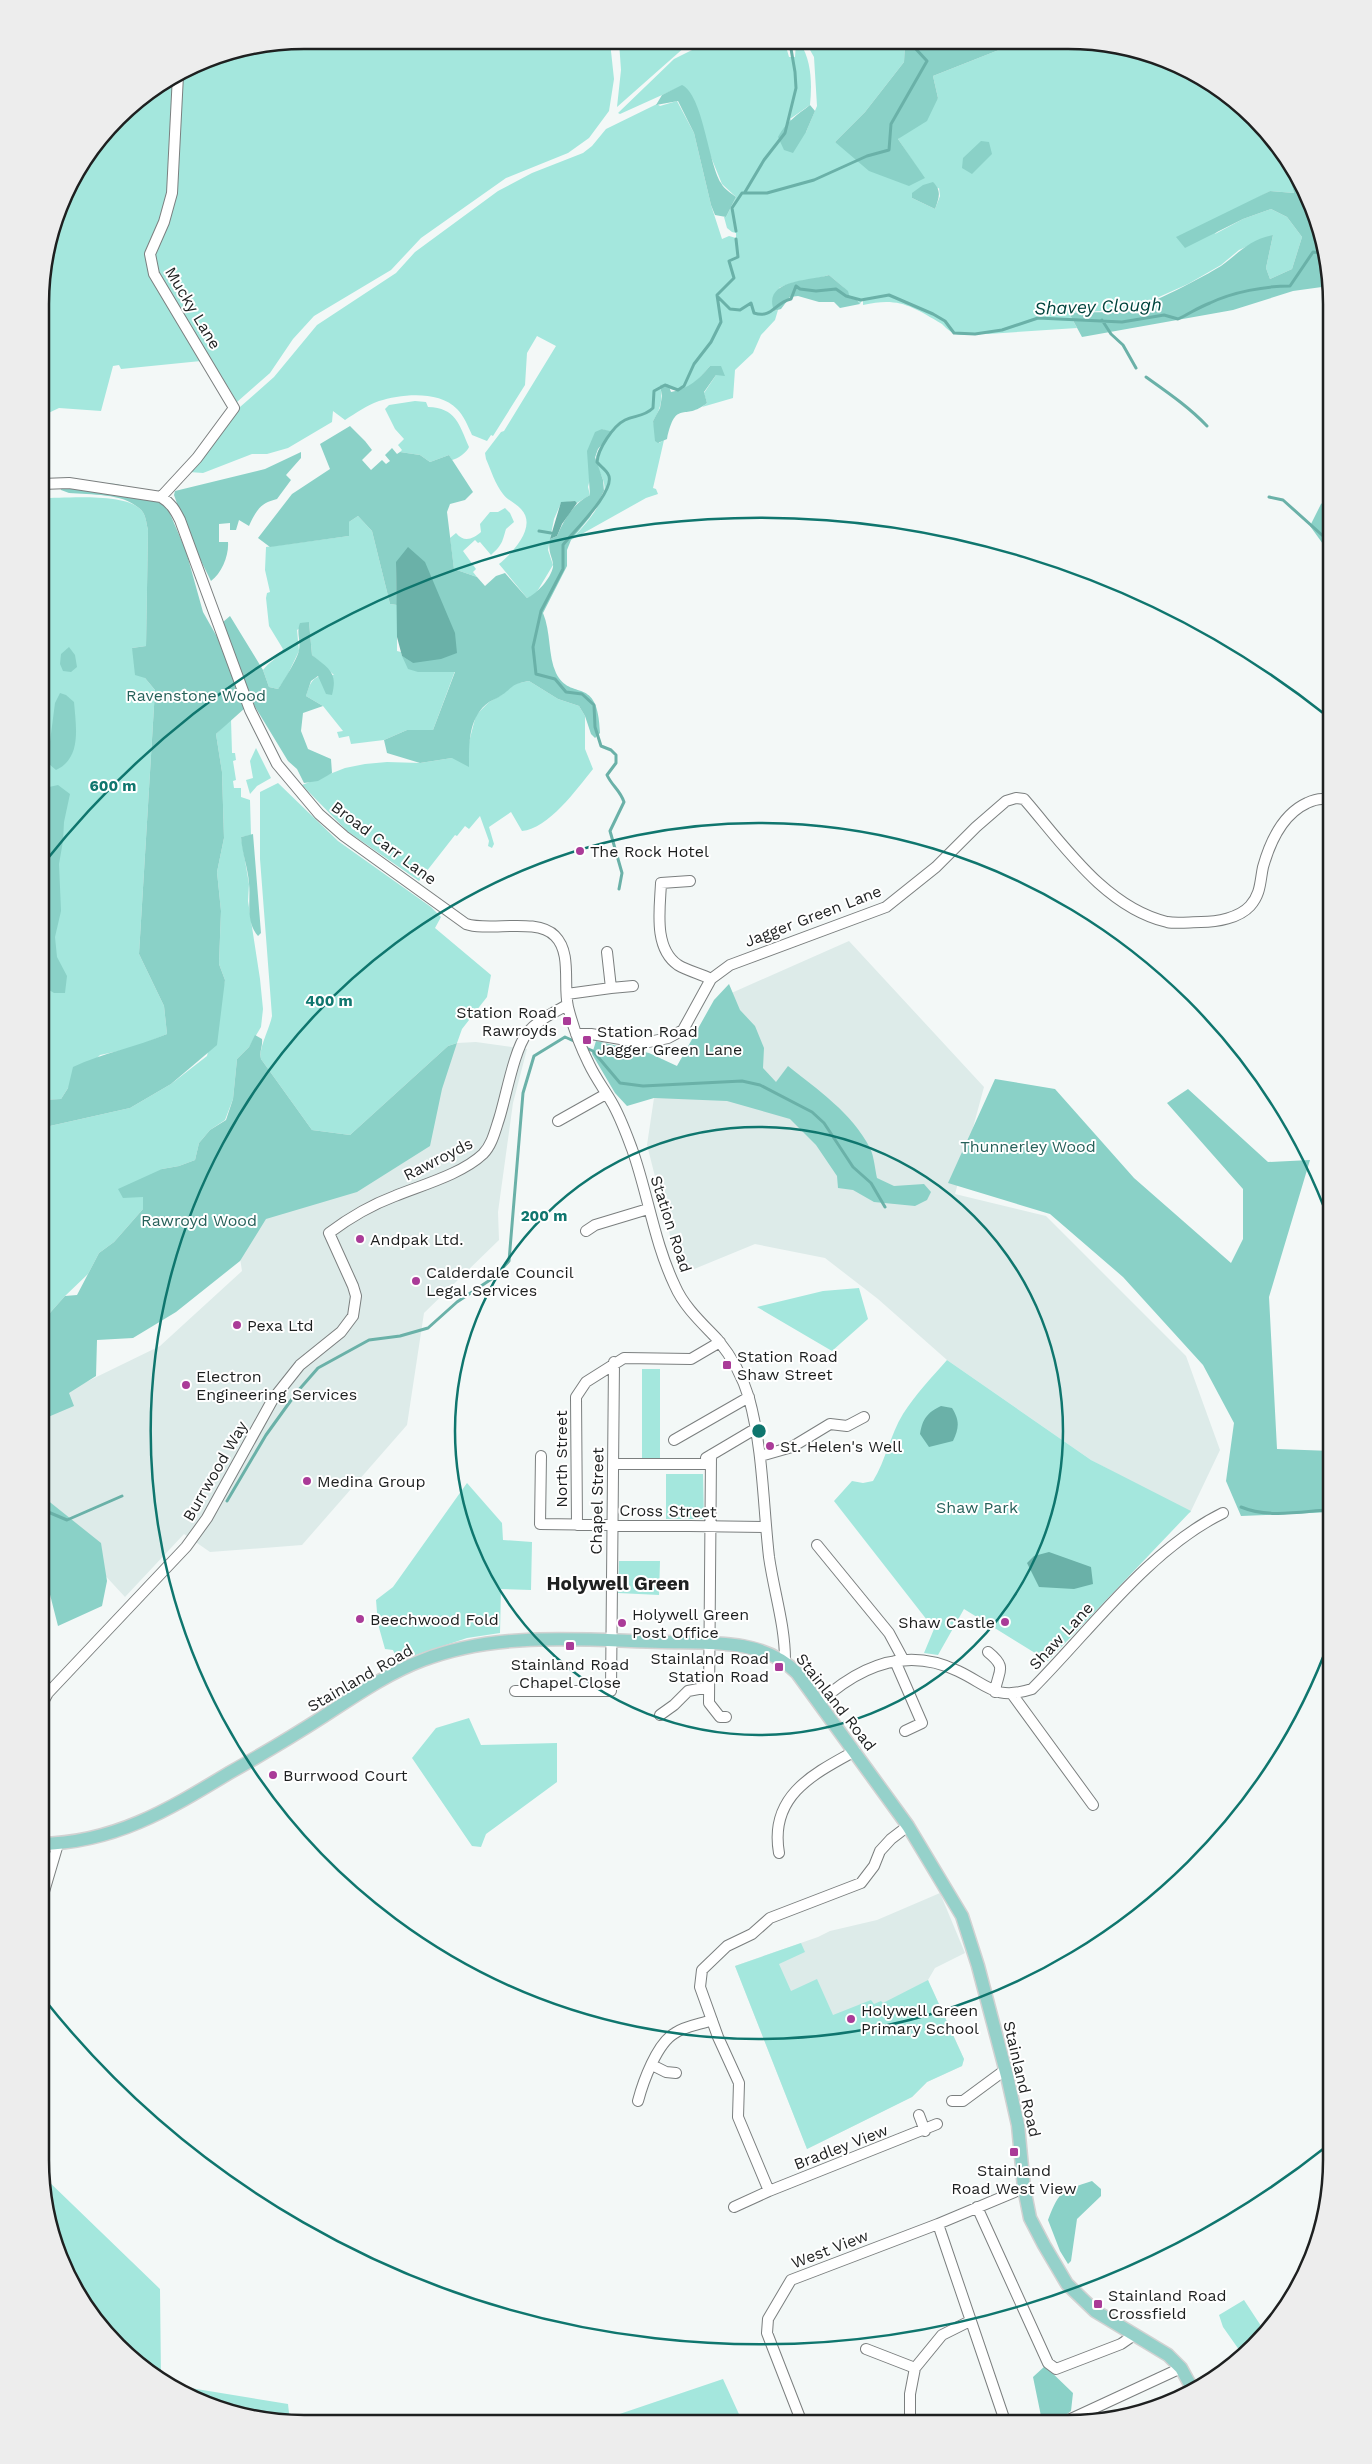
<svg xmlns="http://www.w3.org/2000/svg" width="1372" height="2464" viewBox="0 0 1372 2464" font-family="'Work Sans',sans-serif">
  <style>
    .built { fill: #ddebe9 }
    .green { fill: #a4e7dd; fill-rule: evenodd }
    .forest { fill: #8ad1c7 }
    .water { fill: #6ab1a8 }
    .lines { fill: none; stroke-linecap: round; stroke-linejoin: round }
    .stream { stroke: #6ab1a8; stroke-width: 3 }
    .minor-casing { stroke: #7b7f7f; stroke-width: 12 }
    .major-casing { stroke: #d2d2d2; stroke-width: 15 }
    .minor { stroke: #fff; stroke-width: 10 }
    .major { stroke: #95d1ca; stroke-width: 12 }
    .ring { fill: none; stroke: #0f766e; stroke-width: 2.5 }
    .poi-dot { fill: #aa3b98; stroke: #fff; stroke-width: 2 }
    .labels { text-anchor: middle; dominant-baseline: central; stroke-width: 4; stroke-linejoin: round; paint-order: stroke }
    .street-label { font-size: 16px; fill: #1e2020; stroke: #fff }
    .park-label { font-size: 16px; fill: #26615a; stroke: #fff }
    .poi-label { font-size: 16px; fill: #1e2020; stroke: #fff; text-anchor: start }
    .water-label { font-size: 18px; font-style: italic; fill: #00443d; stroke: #fff }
    .quarter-label { font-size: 19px; font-weight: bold; fill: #1e2020; stroke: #fff }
    .rim { fill: none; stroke: #1e2020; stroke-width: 2.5 }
    .centre { fill: #0f766e; stroke: #fff; stroke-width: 2.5 }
    .ring-label { font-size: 15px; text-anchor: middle; font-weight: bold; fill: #0f766e; stroke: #fff; stroke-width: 4; stroke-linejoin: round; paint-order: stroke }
  </style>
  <rect width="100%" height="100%" fill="#f3f8f7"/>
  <!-- built -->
  <path class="built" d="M849,941L984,1087L955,1194L1046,1216L1186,1356L1220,1450L1190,1513L1091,1460L947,1360L878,1299L825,1258L755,1244L682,1274L677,1263L647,1145L654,1098L727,995Z
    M476,1042L527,1049L513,1103L498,1212L499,1240L424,1313L407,1425L302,1545L210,1552L184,1534L125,1597L41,1506V1404L160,1346L242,1271L236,1232L406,1150L457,1043Z
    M940,1893L965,1953L935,1968L928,1980L964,2059L962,2066L927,2082L912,2097L807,2149L735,1966L818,1937L830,1931L877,1920Z"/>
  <!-- green -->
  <path class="green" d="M304,40L610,42L614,79L609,111L589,138L568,153L506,178L421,238L391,270L314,316L293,339L270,373L237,402L153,263L175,161L182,73L203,60Z
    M619,42H685L686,46L617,107L621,70Z
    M708,42L785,43L789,57H795L796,43H800C812,61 812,85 810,105L790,119L806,132L817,106L814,57L806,43L905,44L904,62L865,112L835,142L924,178L898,139L938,98L933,76L1014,44L1120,45L1185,67L1242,105L1281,150L1294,193L1270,191L1237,209L1215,234L1243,219L1271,209L1287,217L1302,237L1292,269L1270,279L1266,268L1273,235L1239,250L1221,265L1188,284L1132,309L1069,313L1077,328L988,334C978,331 964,338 954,333C950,332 945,327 942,324C911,306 899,297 863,305V298L860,304L857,300L850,298L843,287L829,275C810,281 798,279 779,288L774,311L778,310L775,320L761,335L753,353L735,370L733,398L702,407L707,403L704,393L716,375L710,366C695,384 683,398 660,385C663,399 661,409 653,421L659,443L664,440L653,488L656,489L658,494L646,498L571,540C583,527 599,510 604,492C608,477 590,466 598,451C601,444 608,438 612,433L602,429L588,487L590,495L577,503L574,501L561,503L554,519L548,550L553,565L535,595L527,598L499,564C512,553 538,527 521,509C516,503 507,500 503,494C495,484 491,470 486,459L485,453L501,432L504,431L556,346L537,336L527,353L525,385L493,436L491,435L487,441L472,435C468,426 464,416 457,409C439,390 401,394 379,401C367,405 356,413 345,420L333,411L332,422L288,448L267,454H252L203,473L189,472L240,407L274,377L317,325L396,273L415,252L498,191L532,173L583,153L592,146L606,129L657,104L660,106L677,101L694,133L711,205L722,239L729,236L736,238V233L732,232L727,228L724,217H726L736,197L722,184L682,86L620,114L618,113L674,59ZM939,188L940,196L935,209L912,198Z
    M176,77L167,202L147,251L201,361L121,369L119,365L113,366L101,411L59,408L42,416V270L67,187L130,106Z
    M415,401L426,402L428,407C456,408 459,424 469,447C467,452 458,459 452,460L449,455L430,462L420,455L400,452L402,450L398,445L404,439L395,429L385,409L389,405Z
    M42,498C65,498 122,493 139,508C146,513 146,522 148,530L146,646L132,648L145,678L155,690L139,954L164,1006L167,1034L133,1048L100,1055L68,1088L61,1099L41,1100Z
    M505,508L510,513L514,522L506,529C502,542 503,544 491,555L480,542L478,543L475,540L463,551L476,569L473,572L477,577L454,569L450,538L456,533C464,543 473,539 481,532L480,524L490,512H498Z
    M358,516L372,531L390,604L397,605V651L401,652L402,656L437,671H455L433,730H407L384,740L351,744L349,736L339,738L337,732L343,731L323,706L306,696C312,677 314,676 334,675L312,655L309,622L297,630L299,651L286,678L278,689L269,687L263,670C269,662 278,658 283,649L269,626L266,598L267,593L270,592L265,570L266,547L349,536V522Z
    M529,681L558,699L579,706L585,716V749L593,769C577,789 548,829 522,831L511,812L489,827L494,844L492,848L488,846L489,841L480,816L469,829L465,826L457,836L455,835L419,881L347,831L302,785L345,768L365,764L387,762L420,763L452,758L469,742L476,715L489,702L500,696L514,684Z
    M231,719L232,753H235L236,760L233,761L236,780L233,781L234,788H241V797L250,800L251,835L241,837L249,884L248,901L260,979L263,1009L261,1027L249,1047L237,1059L233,1099L225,1120L210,1130L199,1143L195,1160L179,1166L162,1169L143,1197V1209L114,1242L99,1253L88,1274L65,1296L41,1323V1128L130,1108L171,1084L207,1056L225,980L219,964L221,911L217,872L224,838L222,772L216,734Z
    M256,748L271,778L257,786L250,794L246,780L253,778L250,761Z
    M278,783L338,841L431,907L441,917L435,928L491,975L487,997L462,1029L457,1043L448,1046L350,1135L312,1130L261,1059C258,1049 270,1028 272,1016L260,859V792Z
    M859,1288L868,1319L832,1351L757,1307L823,1291Z
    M947,1360L1091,1460L1191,1511L1048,1661L964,1609L938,1655L924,1653L934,1629L834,1501L852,1481L863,1483L873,1481C886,1460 890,1435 903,1414C915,1395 932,1377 947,1360Z
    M642,1369H660V1460H642Z
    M666,1474H703L704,1519H666Z
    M467,1483L502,1523L503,1540L532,1542L531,1590L501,1589L500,1633L467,1638L398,1661L393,1650L385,1649L378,1624L376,1600L393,1587Z
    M619,1561H660L659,1595L618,1593Z
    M469,1718L481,1745L557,1743V1782L486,1834L481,1847L472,1846L412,1758L436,1728Z
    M801,1943L805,1952L779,1964L791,1991L817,1979L833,2015L871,2000L874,2004L881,2001L883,2003L928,1980L964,2059L962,2066L927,2082L912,2097L807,2149L735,1966Z
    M43,2176L160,2289L161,2378L130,2359L85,2307L54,2245Z
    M1244,2300L1265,2332L1242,2354L1223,2327L1219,2315Z
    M723,2379L743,2423H593Z
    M172,2385L288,2404L290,2422H269L203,2404Z"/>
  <!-- forest -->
  <path class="forest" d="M905,44H1014L933,76L938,98L927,121L898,139L925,178L909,186L869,171L835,142L865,112L904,62Z
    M682,85C703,95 708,162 721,183C724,189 731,193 736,197L726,217L715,215L711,205L694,133L678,101L656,105L662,95Z
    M810,105L815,111L806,132L793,153L784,150L778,137C786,122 797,115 810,105Z
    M981,141L989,142L992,154L972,174L962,168L963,158Z
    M1281,150L1287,157L1318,219L1329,286L1293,291L1233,310L1082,337L1069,313C1089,312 1111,313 1131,309C1148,306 1205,276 1221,266C1239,253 1250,239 1273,235L1266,268L1270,279L1292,269L1302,237L1287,217L1271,209L1243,219L1185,248L1176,237L1270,191L1294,193Z
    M933,182C942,191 939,198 935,209L912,198V193L923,185Z
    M829,275L848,291L850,298L857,300L860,304L840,308L834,302H819L798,296L790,297L781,309L774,311C762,279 810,281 829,275Z
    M710,366H721L725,376L716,375L704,392L707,403C684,422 676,398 667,439L658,443L655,441L653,421L660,408L662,396L660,385L668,384L671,392C690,388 698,380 710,366Z
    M350,426L365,441L372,450L362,460L371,470L382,460L386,464L390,461L385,455L392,448L397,454L400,452L420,455L430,462L449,455L473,492L465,500L450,504L447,512L454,569L477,577L485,586L496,576L505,573L527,598C537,594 551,578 553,567C554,559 547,553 550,539L557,536C564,519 574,503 590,495L587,451L595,432L602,429L613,432L598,449L595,457L603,480L604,491L590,517L571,540L567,550V566L543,613C551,632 548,656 556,673C571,703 598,673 600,733L595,738L591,734L585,716L579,706L558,699L529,681C508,685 515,687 499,697C496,699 492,700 489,702C468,717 469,744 469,767L452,758L420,763L387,753L384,740L407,730H433L455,672H418L408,669L402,656L413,663L396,562L397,605L390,604L372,531L358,516L349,522V536L270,547L258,538L292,494L330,469L320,444Z
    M301,452V458L286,475L291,480L277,499C260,503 256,511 249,526L239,520L236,530H230V523L219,524V542H228C229,555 222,573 211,581L189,537L174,495L175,491L265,469Z
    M58,479L116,484L146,491L165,502L186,551L203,612L221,644L245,708L216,734L222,772L224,838L217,872L221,911L219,964L225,980L217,1045L171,1084L130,1108L41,1128V1100L61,1099L68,1088L73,1067C103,1053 136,1047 167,1034L164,1006L139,954L155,690L145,678L135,675L132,648L146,646L148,530C146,522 146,513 139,508C122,493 91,495 69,493L61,490Z
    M1332,495V551L1323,544L1310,526L1321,504Z
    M230,616L263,670L269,687L278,689C283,682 298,658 299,650C301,640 296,633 300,623L309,622L312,655C329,669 338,672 332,695L326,694L318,676L311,681L306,696L323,706L303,713L301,731L308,749L331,759L332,773L318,781L304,783L297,769L288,761L254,705L223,622Z
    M69,647L75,655L77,667L71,672L63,671L60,664L61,654Z
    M60,693L66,695L74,702C76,727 82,758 56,770L49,764L48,757L55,703Z
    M58,785L70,794L64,822L63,841L59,864L61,911L55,937L57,957L67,976L65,993H54L41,985L42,859L49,836V814L45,802L49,787Z
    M253,834L261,933L258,936C245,921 251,901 249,883C248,868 242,853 241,837Z
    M729,984L740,1010L755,1026L764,1048L763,1068L776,1082L788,1066C818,1090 852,1113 870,1148C874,1156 875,1169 877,1178L894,1186L924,1184L931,1192L927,1200L915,1206L874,1202L853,1190L838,1188L837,1176L816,1145L790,1119L727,1101L654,1098L627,1106L615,1093L592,1054L596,1041L649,1053L677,1066L714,1000Z
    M255,1035L262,1039C263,1046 259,1052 261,1059L312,1130L350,1135L448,1046L457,1043L442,1089L430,1146L357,1192L266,1219L240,1261L176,1312L133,1338L97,1340L96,1376L69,1393L74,1406L41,1420V1323L65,1296L77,1295L99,1253L114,1242L143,1209V1197L123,1198L118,1189L162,1169L179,1166L195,1160L199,1143L210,1130L226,1120L233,1099L237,1059L249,1047Z
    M995,1079L1055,1089L1134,1178L1231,1263L1243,1239V1189L1167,1103L1188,1089L1268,1162L1310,1160L1269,1297L1277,1449L1332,1451V1512L1241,1516L1226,1481L1234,1423L1203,1365L1123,1277L1050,1214L948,1183Z
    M41,1488L46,1499L101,1543L107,1581L102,1606L58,1626L43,1567L41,1566Z
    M1092,2181L1101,2189V2196L1077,2219L1071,2261L1068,2264L1060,2251L1048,2220C1060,2189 1062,2191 1092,2181Z
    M1045,2366L1073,2393L1071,2411L1054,2424H1046L1041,2416L1033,2377Z"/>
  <!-- water -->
  <path class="water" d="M575,501L577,503L562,524L557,536L550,539L561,502Z
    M408,547L425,562L455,633L457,653L441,659L413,663L402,656L397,637L396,562Z
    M941,1406L952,1408C960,1421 959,1428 953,1441L929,1447L920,1434C923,1418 927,1413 941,1406Z
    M1049,1552L1091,1567L1093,1584L1074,1589L1039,1587L1027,1563L1034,1556Z"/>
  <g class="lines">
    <!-- stream -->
    <path class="stream" d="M745,192L764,160L785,133L796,88L795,72L790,43
      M736,231L732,208L742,193H767L814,180L867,156L889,150L891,124L927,61L915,48L920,44
      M718,297L730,309L740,310L751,303L754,313C772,319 774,303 791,299L796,286L800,289L816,291L836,289L846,296L861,300L889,295L933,314L945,321L954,333L975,334L1002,330L1038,318L1122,322L1164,315L1178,319C1189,314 1199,307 1210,303C1233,292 1265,286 1290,286L1313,252L1324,253
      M1102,320L1111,334L1123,345L1136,368
      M1146,377C1167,392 1189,407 1207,426
      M1269,497L1283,500L1332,544
      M539,531L551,533
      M619,889L622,873L610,831L624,802C620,790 612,786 607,775L616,763V755L611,750L601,746L595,727L594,705L582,694L566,692L555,679L536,674L533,647L541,611L563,569V545C572,533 618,489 608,474C606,470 600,466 597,462C598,449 613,426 625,420C635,415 644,417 653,408L654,391L665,385L678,390L684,386L694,364L711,342L721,322L717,295L734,278L729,261L738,257L736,239
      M584,1047L593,1051L620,1083L643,1086L742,1081L760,1085L812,1112L824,1123L853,1167L871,1183L885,1207
      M227,1501L266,1435L297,1392L318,1368L369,1340L400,1336L428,1328L457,1302L493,1278L509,1261L523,1093L534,1056L565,1037L576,1042
      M1241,1507C1267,1518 1299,1512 1326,1510L1332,1508
      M41,1509L67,1520L122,1496"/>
    <!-- minor casing -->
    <g class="minor-casing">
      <path id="minor" d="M42,484L69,483L161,497C171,503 175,510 180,520L250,710L277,764L319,814L344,836L466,924C489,932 537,917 555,936C572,953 563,985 568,1007C573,1027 580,1046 589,1064C595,1077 604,1089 611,1101C620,1116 626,1133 632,1149C648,1194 654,1242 675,1286C684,1307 703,1324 718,1340C731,1356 743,1378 749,1398C763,1449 763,1504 769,1557C774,1592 785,1625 785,1660
        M161,497L197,458L234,408L154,274L150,254L164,222L172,193L178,75
        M690,881L661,883C660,908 653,948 678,965C688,971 701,974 711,979
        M611,988L633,986
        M567,994L611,988L607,952
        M576,1034H591L644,1043L668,1038L683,1030L711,979L730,965L886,907L936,867L976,827L1006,801L1016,798L1024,799L1030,806C1067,850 1108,908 1167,922C1177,924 1190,922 1201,922C1217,922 1239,918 1250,906C1261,894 1260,881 1263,867C1270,842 1283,814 1307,803C1315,799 1323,797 1332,801
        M558,1121L606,1094
        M586,1231L595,1225L648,1209
        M674,1440L749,1397
        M711,1455L709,1703L720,1717H726
        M541,1456L540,1524L766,1527
        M760,1456L792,1447L830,1424L847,1426L864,1417
        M706,1458L755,1429
        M613,1464H711
        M577,1525L576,1397L586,1382L624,1358L691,1359L720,1342
        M817,1545L889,1633L903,1659
        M988,1652C1009,1669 997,1671 995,1692
        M895,1661L922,1723L905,1731
        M515,1691H611L614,1362
        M1012,1694L1093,1805
        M819,1703C859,1666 906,1646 958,1671C988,1685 995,1701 1032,1689C1089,1632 1149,1549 1223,1513
        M41,1706L48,1693L186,1547L207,1518L273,1399L300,1365L341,1332L353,1316L356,1296L353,1286L329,1233C349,1218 371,1205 395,1196C422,1185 462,1174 483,1154C492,1145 495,1131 499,1119C506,1097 514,1050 527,1033C538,1020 553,1013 567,1005
        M660,1715L674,1705L688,1691L709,1687
        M779,1853C769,1796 813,1774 855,1751
        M40,1905L58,1844
        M652,2065L666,2072L676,2073
        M638,2101C643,2082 657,2043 675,2033C685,2026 701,2024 712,2020
        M952,2101H963L1005,2070
        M919,2115L925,2131
        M769,2191L738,2117L739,2083L718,2037L700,1987L702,1970L727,1946L752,1934L770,1918L861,1883L874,1866L880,1851L891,1839L908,1826
        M734,2207L769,2191L937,2124
        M977,2207L1048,2363L1056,2369L1121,2344L1134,2335
        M938,2224L1006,2424
        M866,2349L915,2368
        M802,2423L767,2333L768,2319L791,2280L938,2224L1024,2188
        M910,2424V2394L915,2368L942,2335L970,2321
        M1060,2424L1181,2368"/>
    </g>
    <!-- major casing -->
    <g class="major-casing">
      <path id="major" d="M40,1844C114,1843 168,1810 229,1773C261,1755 293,1736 324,1716C355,1696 388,1673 423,1660C498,1631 583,1640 662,1642C708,1643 763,1638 797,1673L908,1826L962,1916L978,1966L1007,2076L1018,2125L1024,2188L1030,2218L1044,2245L1067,2284L1095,2311L1168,2355L1181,2368L1193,2390"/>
    </g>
    <!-- minor -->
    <use href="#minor" class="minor"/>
    <!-- major -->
    <use href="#major" class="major"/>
  </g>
  <!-- distance rings -->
  <g class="ring">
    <circle cx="759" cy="1431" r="304"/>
    <path d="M1330 1639A608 608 0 1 1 1330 1223"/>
    <path d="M1327 2146A913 913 0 0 1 44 1999M44 863A913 913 0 0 1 1327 716"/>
  </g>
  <!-- markers -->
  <g class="poi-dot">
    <circle cx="580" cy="851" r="5"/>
    <rect x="562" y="1016" width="10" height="10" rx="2.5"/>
    <rect x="582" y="1035" width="10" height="10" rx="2.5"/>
    <circle cx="360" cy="1239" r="5"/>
    <circle cx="416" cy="1281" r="5"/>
    <circle cx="237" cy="1325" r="5"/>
    <rect x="722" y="1360" width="10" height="10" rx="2.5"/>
    <circle cx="186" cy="1385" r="5"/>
    <circle cx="770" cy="1446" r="5"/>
    <circle cx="307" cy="1481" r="5"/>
    <circle cx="360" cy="1619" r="5"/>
    <circle cx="1005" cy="1622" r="5"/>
    <circle cx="622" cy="1623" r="5"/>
    <rect x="565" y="1641" width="10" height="10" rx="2.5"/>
    <rect x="774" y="1662" width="10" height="10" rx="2.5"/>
    <circle cx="273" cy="1775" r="5"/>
    <circle cx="851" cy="2019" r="5"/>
    <rect x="1009" y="2147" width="10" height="10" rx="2.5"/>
    <rect x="1093" y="2299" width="10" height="10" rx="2.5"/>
  </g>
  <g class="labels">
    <!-- street labels -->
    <g class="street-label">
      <text transform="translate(193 308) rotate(59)">Mucky Lane</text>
      <text transform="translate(384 843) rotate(37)">Broad Carr Lane</text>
      <text transform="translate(813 916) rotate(-21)">Jagger Green Lane</text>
      <text transform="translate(438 1159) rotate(-27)">Rawroyds</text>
      <text transform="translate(671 1224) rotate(72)">Station Road</text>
      <text transform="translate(561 1459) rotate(-90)">North Street</text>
      <text transform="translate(215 1471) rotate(-60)">Burrwood Way</text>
      <text transform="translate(597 1501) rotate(-89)">Chapel Street</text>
      <text transform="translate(668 1511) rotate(1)">Cross Street</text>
      <text transform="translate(1061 1636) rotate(-47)">Shaw Lane</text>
      <text transform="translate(360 1678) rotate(-30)">Stainland Road</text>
      <text transform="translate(836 1702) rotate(52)">Stainland Road</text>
      <text transform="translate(1022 2079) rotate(77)">Stainland Road</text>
      <text transform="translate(841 2147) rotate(-21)">Bradley View</text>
      <text transform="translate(830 2249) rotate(-21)">West View</text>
    </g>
    <!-- park labels -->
    <g class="park-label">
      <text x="196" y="695">Ravenstone Wood</text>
      <text x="1028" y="1146">Thunnerley Wood</text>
      <text x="199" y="1220">Rawroyd Wood</text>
      <text x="977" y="1507">Shaw Park</text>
    </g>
    <!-- poi labels -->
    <g class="poi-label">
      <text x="590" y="851">The Rock Hotel</text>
      <text x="557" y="1012" text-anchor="end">Station Road<tspan x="557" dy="18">Rawroyds</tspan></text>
      <text x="597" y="1031">Station Road<tspan x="597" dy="18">Jagger Green Lane</tspan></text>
      <text x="370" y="1239">Andpak Ltd.</text>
      <text x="426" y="1272">Calderdale Council<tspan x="426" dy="18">Legal Services</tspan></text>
      <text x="247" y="1325">Pexa Ltd</text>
      <text x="737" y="1356">Station Road<tspan x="737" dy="18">Shaw Street</tspan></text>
      <text x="196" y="1376">Electron<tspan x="196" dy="18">Engineering Services</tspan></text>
      <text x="780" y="1446">St. Helen's Well</text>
      <text x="317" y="1481">Medina Group</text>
      <text x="632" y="1614">Holywell Green<tspan x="632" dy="18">Post Office</tspan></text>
      <text x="370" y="1619">Beechwood Fold</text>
      <text x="995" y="1622" text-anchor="end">Shaw Castle</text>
      <text x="769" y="1658" text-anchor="end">Stainland Road<tspan x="769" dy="18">Station Road</tspan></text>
      <text x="570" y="1664" text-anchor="middle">Stainland Road<tspan x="570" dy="18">Chapel Close</tspan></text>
      <text x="283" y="1775">Burrwood Court</text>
      <text x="861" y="2010">Holywell Green<tspan x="861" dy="18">Primary School</tspan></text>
      <text x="1014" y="2170" text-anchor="middle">Stainland<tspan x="1014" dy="18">Road West View</tspan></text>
      <text x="1108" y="2295">Stainland Road<tspan x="1108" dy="18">Crossfield</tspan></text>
    </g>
    <!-- water labels -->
    <g class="water-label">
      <text transform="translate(1098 306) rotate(-2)">Shavey Clough</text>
    </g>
    <!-- quarter labels -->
    <g class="quarter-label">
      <text x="618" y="1583">Holywell Green</text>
    </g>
  </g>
  <!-- crop -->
  <path d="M0 0H1372V2464H0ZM304 49H1068A255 255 0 0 1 1323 304V2160A255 255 0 0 1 1068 2415H304A255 255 0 0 1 49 2160V304A255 255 0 0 1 304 49Z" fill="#ededed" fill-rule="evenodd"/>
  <path class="rim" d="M304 49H1068A255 255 0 0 1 1323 304V2160A255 255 0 0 1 1068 2415H304A255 255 0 0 1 49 2160V304A255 255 0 0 1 304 49Z"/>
  <circle cx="759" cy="1431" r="8" class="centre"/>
  <g class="ring-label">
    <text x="113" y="791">600 m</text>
    <text x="329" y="1006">400 m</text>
    <text x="544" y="1221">200 m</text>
  </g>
</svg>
